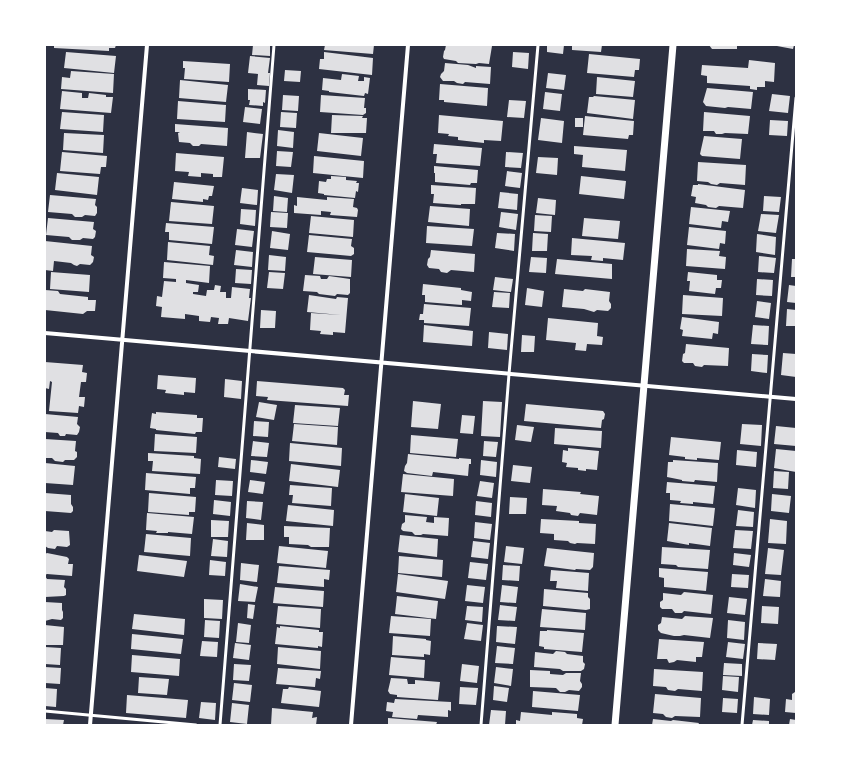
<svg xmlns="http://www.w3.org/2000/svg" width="841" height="770" viewBox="0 0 841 770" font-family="'Fira Sans',sans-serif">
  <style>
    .building { fill: #e0e0e3 }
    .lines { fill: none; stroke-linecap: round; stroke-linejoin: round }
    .service { stroke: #fff; stroke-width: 3 }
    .minor { stroke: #fff; stroke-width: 4 }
    .tertiary { stroke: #fff; stroke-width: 7 }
  </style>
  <rect width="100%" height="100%" fill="#2d3142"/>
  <!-- building -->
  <path class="building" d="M54,45H116L115,48H109V51L54,48Z
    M253,45H270V56L252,55Z
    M325,45H374L373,54L324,50Z
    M446,45L492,46L489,64L479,63L476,64L458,63L456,61L444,59L443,57L444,51L445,50Z
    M547,45H564L563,54L547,52Z
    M572,45H602L601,52L572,50Z
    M709,45H737V49H712Z
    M777,45H794L793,49L777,46Z
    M66,52L116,56L114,73L64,68Z
    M324,52L373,58L372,75L319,69L320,59H324Z
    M513,52L529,53L528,69L512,67Z
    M589,54L640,59L639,70H635L634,77L587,73Z
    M250,56L270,58L268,73H270L269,86L257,85L258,74L248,73Z
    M749,60L775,63L774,82L765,81V87H757V90L750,89V86L707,83V76L701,75L702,65L748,68Z
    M183,61L230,64L229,82L184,79L185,68H183Z
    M445,63L468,65L476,68V66L491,67L490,84L465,82L463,84L457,83L454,81H443L440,77L441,74L444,71Z
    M285,70L301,71L300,82L284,81Z
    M71,71L114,74L113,93L61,89L62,77L70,78Z
    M548,73L566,75L564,90L546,88Z
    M342,74L359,76L358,81H364V77L370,78L368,94L365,93L364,96L329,92V91L322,90L323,78L341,80Z
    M597,77L635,81L633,97L596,94Z
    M180,80L228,85L226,102L179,98Z
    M440,84L488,88L487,106L444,102V100H439Z
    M707,88L753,92L751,109L728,107L725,108L706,106L703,102Z
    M248,89L266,90L265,103L263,102V106L249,105L250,100H248Z
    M62,91L82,93V98H88L89,93L106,95V97H113L111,113L60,109Z
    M545,92L562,94L560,111L543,109Z
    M772,94L790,96L788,113L769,111Z
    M283,95L299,96L298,111L282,110Z
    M321,95L365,98L364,108H366V113L363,115L320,112Z
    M594,96L635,100L633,119L587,113L589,97H593Z
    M509,100L526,101L524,118L507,117Z
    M178,101L226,105L225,122L177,119Z
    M245,107L262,109L260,124L243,122Z
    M62,112L104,115L103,132L60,129Z
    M281,112L297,113L296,128L280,127Z
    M704,112L750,116L748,134L725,133L722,134H716L714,131H703Z
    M332,115L363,116L362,118H367L366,133H331Z
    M439,115L503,121L501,141L484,140V143L458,140V137L448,136L449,134L438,133Z
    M585,116L634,121L633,135H629L628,139L583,135Z
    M541,118L564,121L562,143L538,140Z
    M575,118H583V127H575Z
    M770,120L788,121L787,136L769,135Z
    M175,124L228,128L227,146L201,144L199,146H193L190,143L179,142L178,133L180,132H175Z
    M278,130L294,132L293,148L277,146Z
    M247,132L263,134L260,158H245Z
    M64,133L104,135L103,153L63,150Z
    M319,133L363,138L361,156L317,151Z
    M704,136L742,139L740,159L702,156L700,154Z
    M434,144L482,148L480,166L436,163L437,154H433Z
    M574,146L627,150L625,171L582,167L583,155L574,154Z
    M277,151L293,152L291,167L276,166Z
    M62,152L107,156L106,167H101L100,174L60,171Z
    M506,152L523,153L521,168L505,167Z
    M176,153L224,157L222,177H213V174L201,173V177L188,176L189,172L175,171Z
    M314,156L364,161L363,178L313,173Z
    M538,157L558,158L557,175L536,173Z
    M698,162L746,165L745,185L720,183L717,185L711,184L708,182L697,181Z
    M434,166L478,170L477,183H471L470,185L435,182V173H434Z
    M507,171L522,173L520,188L505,186Z
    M57,173L99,177L97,195L55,190Z
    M276,174L294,175L292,193L274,190Z
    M331,176L346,177V180L357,181L356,183H359L358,192L356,191L355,198L324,195V194L318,193L319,181L326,182L327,179H331Z
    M581,176L626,181L624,199L579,194Z
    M174,182L214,186L212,196H209L208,200L203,199V202L172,199Z
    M698,184L745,190L743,208L719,206L716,208L708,207L706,205L695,203L696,197L691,196L693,185H698Z
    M431,185L476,188L475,204H461V205L433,203L434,194H431Z
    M242,188L258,190L257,205L240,203Z
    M500,192L518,194L517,210L498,208Z
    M50,195L96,199L95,205L97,207V213L95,216L85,215L82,217H75L72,214L48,212Z
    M274,196L288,198L287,212L273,211Z
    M764,196L781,197L779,212L763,211Z
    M297,197L327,200V197L354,199L353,207L357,208L358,210L357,217L330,215L331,212L321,211V215L294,213V205L297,206Z
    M538,198L556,200L555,215L536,213Z
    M171,202L214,206L212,224L169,221Z
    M430,206L470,209L469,226L428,222Z
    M691,207L730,211L728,222L722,221L721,228L689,224Z
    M241,209L256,210L255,226L240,224Z
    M271,212L288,213L287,228L270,227Z
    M501,212L518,214L516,230L499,227Z
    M761,214L779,215L776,233L758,231Z
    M535,215L552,216L551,232L534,231Z
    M311,216L354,220L353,237L309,233Z
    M48,218L94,222L93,229L96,231L95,237L93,239L83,238L80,240H72L69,237L46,235Z
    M584,218L620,221L618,239L582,236Z
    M166,223L214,227L212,244L169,240V232H165Z
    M427,226L474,229L472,246L426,243Z
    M689,227L726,231L725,244L720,243L719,249L687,245Z
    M237,229L254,231L252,247L235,245Z
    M272,231L290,234L288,250L270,248Z
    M497,233L515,234L514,251L495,248Z
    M533,233L548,234L547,251H532Z
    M757,234L776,237L775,255L756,252Z
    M309,235L352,239L351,246L354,248V254L351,256L307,252Z
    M572,238L625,243L623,260L603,258V261L591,260L592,256L571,255Z
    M45,241L92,246L91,255L94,257L93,262L90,265L80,264L77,266L74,265L71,263L54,261L53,271L45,270Z
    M168,242L210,246L209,255L214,256L213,265L167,260Z
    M687,249L720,251L719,256L726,257L725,269L686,266Z
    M236,250L253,252L252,267L234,265Z
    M431,250L475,254L474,272L451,270L447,273L441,272L439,269L429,268L427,265L428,259L430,257Z
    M269,255L286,257L285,271L268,270Z
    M759,256L776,258L774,273L758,272Z
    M315,257L352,260L351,277L313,274Z
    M531,257L547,258L546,273L529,272Z
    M557,259L612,264V279L555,274Z
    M792,259H796V277H791Z
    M164,262L210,266L209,283L186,280V283L199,285L198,292H193V294L206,296L207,290H214L215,285L221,286L220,292H226V298H231L232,287L250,289L249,298H251L248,321L229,318L228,324H218L219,318L211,317L210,322L199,321V316L185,314V319L161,317L162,307L156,306L157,296L162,297L164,281L176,282V279L163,278Z
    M236,269L252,270L251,284L235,283Z
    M51,272L90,275L89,292L50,289Z
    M269,272L285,273L283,289L267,288Z
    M688,272L717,275V280H722L721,288H716L715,294L689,291L690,281H687Z
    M305,275L320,276L321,279H327L329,276L350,279V293L348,295L337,294L335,296L319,294L317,292L303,291Z
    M495,277L513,279L511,292L493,290Z
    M757,279L773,280L772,296L756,295Z
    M423,284L461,288V290L472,292L471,301L462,300V305L425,302V295H422Z
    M789,285L796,286V303L787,302Z
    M527,288L544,291L542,307L525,305Z
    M564,289L583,291L585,289L610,292L609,301L611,304V308L608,311L597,310L594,312L584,309L562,307Z
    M45,290L58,291L60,294L88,297V300H96L95,311H87L83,314L45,310Z
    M494,292L510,293L509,308L492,307Z
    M309,295L336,299L337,297L348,298L345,333L333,332V335L320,334L321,331L310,330L311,313L341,315L307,312Z
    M683,295L723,298L722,316L682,314Z
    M757,301L771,303L769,319L755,317Z
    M424,304L471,308L469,326L424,323V320H419L420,314H423Z
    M787,309L796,310V326H786Z
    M261,310L276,311L275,328H260Z
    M682,317L719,322L718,334L713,333L712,339L682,336L683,330L680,329Z
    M548,318L598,323L597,336L603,337L602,345L587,344L586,351L575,350L576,343L546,340Z
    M424,325L473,331L472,346L423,342Z
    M753,325L769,326L768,345L751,344Z
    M489,332L508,334L507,350L488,348Z
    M522,335L535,336L534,352H521Z
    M686,344L729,348L728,366L704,365L702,367L695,366L693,363H684L682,361L683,354L685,353Z
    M783,353L796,354V377L781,375Z
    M752,354L768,355L767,373L751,371Z
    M45,362L83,365L82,372L87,373L86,382H81L79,397H85L84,407L79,406L78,413L49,411L52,382L50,381L49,389L45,388Z
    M158,375L196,378L195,393L184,392V395L165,393L166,390L157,389Z
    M225,379L242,381L241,399L224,397Z
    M257,381L343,388L345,390L344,395H349L348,406L267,400L268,397L256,396Z
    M413,401L441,404L438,429L411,427Z
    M483,401L502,402L500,437L481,436Z
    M259,402L277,405L274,420L256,417Z
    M526,404L603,411L605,414L604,419L602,420L601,428L524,421Z
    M295,405L340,408L338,426L293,423Z
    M156,412L197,415V418H203L202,432H196L195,434L156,430V429L150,428L152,413L156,414Z
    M45,414L78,417L77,424L80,427L79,432L77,435L66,434L65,436H60L58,433L45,432Z
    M462,415L475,416L473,434L460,433Z
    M254,421L269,422L268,437L253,436Z
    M294,424L338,427L337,445L292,441Z
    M742,424L762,425L761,446L740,444Z
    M517,425L534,427L531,442L515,440Z
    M776,426L796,428V446L774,444Z
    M555,428L602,431L601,448L554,444Z
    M155,434L197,437L196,453L154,451Z
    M411,435L458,439L456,457L410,453Z
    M671,437L721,442L719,460L697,458V460L685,459V457L669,455Z
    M45,439L76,441L75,451L77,452V457L74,460H65L63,462L55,461L52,458H45Z
    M253,441L269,443L267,457L251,456Z
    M484,441L498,442L496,457L483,456Z
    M290,443L342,448L341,466L289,461Z
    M568,448L599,451L597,470L586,469V471L578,470V468L566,467L567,463L562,462L563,450L568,451Z
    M776,449L796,451V472L774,468Z
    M737,450L757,452L756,467L736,465Z
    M148,453L194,456V458L201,459L200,474L152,471L153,461H148Z
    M408,454L459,459V458L471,459V464H469L468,476L433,472L432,476L407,473L404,471L405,466L407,463Z
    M219,457L236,459L235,469L218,467Z
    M251,460L268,462L266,474L250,472Z
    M481,460L497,462L496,477L480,475Z
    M673,460L718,463L717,482L695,480L694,482L682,481V480L667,477L668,462H673Z
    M45,463L75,466L73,485L45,483Z
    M291,464L340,470L338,487L289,481Z
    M513,465L532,467L530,483L511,481Z
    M774,471L789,472L788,489L773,488Z
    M146,473L196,477L195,488H190V494L145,490Z
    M403,474L454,479L453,496L401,492Z
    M216,480L233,481L232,496L215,495Z
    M250,480L265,482L263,494L248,492Z
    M480,481L494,483L492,498L477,496Z
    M667,482L715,486L713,504L693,502V504L680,503L681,501L670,500V493H666Z
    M290,485L332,488L331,506L292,503L293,495H289Z
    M738,488L756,490L755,508L736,505Z
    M543,489L581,492L580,494L599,496L597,515L580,513L578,516L571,515L570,513L556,511L557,506L542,505Z
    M45,493L71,495V504L73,507V511L71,513L45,511Z
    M149,493L196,497L195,512H189V515L148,512Z
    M405,494L439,498L437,516L403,512Z
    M772,494L791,496L789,513L771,511Z
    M510,497L527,498L526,514H509Z
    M214,500L231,502L230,516L213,514Z
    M247,501L263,502L261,520L246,518Z
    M476,501L492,503L491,517L475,515Z
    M670,504L715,508L713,526L669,521Z
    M288,505L334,510L333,526L286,521Z
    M738,510L754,512L753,527L736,526Z
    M147,513L194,517L192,534L168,532V533H156L157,531L146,530Z
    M405,515L427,517L426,522L434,523V517L449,518L448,536L423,534L421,535H415L412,532L403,531L401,529L402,524L405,522Z
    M541,519L579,521V523L596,524L595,544L577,543L575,544L570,543L568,541L554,540V534L540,533Z
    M770,519L787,521L786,544L768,543Z
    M211,520L229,521L228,537H211Z
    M475,522L492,524L490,540L474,538Z
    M247,523L264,525V540H246Z
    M669,523L712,528L710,546L689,543V545L667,541Z
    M284,526L330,528L329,547H311L308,545L289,544V537H284Z
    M54,530L69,531L70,545L67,547L57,546L55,549L48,548L45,546V531L52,532Z
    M735,530L753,531L751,549L733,548Z
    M146,534L191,538L190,556L144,552Z
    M400,535L438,539L437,557L398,552Z
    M213,539L228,541L227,557L211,556Z
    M473,541L490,543L488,559L471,557Z
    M279,546L328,551L326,568L277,563Z
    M506,546L524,548L522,564L504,562Z
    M662,547L710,550L708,569L678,567L676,565L661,564Z
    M547,548L594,553L593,567L590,570L576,569L575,570L544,566Z
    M768,548L784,550L781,575L765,574Z
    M47,553L67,557L69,559L68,564H73L72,576L47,574L45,575V554Z
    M734,553L751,555L749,567L733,565Z
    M139,555L187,561L184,577L137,571Z
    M399,556L443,560L442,577L398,573Z
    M210,560L226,562L225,576L209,575Z
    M470,562L488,564L486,580L468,578Z
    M241,563L259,565L257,582L240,580Z
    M503,565L520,566L519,581L502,580Z
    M279,566L330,570L329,580L324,579V587L277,583Z
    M659,568L708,572L706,591L664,587V578L659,577Z
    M551,570L589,573L588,591L556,588L557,581H550Z
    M398,574L448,581L445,599L396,592Z
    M732,574L749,575L748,588L731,587Z
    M45,576L47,579L65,580L64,587L66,589V595L64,596L45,597Z
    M765,579L781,581L780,597L763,596Z
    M240,584L258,587L255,602L238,601Z
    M467,585L485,587L483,603L465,601Z
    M502,585L518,587L516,603L500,602Z
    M275,587L324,591L323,607L273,603Z
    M544,589L588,593V597L590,599V609L586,610L543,606Z
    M684,592L713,595L711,614L684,611L682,613H675L672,609H662L660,607V602L663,600V593L681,595Z
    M397,596L438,601L436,619L395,614Z
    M729,597L747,599L745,615L727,613Z
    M204,599L223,600L222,619L204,618Z
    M45,602L62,603V610L63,612V618L61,620L52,619L45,621Z
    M248,604L255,605L253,619L247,618Z
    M500,605L517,607L515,621L498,620Z
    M278,606L321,609L320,628L276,624Z
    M467,606L483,607L482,622L465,620Z
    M762,606L779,607L778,624L761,623Z
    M542,609L586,613L585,630L540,627Z
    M134,614L185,619L184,635L132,629Z
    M391,616L431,619L430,636L389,633Z
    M685,616L713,618L710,638L684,635L680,636H674L661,633L658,630V625L661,623L662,617L682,619Z
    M205,620L220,621L219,638L204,637Z
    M728,620L745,622L744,640L727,638Z
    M238,623L251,625L249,643L236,642Z
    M467,623L483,625L481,641L464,639Z
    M45,625L64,627L63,645H45Z
    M280,626L319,630V632H323L322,647L318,646V648L275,644L277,627L280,628Z
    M497,626L517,627L515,644L496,642Z
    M547,630L584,633L582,652L544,649V647L539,646L540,631H547Z
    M132,634L183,639L181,654L131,649Z
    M393,636L426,639V640L431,641L430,655L424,654V657L392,655Z
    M659,639L704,642L702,657H696V662L677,660L674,662L669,663L667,659H657Z
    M202,641L218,642L217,657L200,656Z
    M728,642L745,644L743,659L726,657Z
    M235,643L251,645L249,660L233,658Z
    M758,643L777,644L775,660L757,659Z
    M497,646L515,648L513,664L495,663Z
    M45,647L61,648L60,665L45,664Z
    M278,647L321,651L320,669L277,664Z
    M556,651L565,652L567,654L583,656V662L585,664L584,669L581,671H563L560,669L534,667L535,652L553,654Z
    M132,655L180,659L179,676L131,672Z
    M391,657L425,660L424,678L389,675Z
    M724,663L742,664V676L723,675Z
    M234,664L251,665L249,681L233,680Z
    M462,664L479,666L477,683L460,681Z
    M45,667L61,668L60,684L45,683Z
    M496,667L513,669L511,686L494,683Z
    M278,668L321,671L320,679L316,678L315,687L276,684Z
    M654,669L703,672L702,691L678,689L675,691L668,690L666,687L653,686Z
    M530,670L550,671V674L563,675L566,673H581L580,681L582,684V687L579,691L569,690L565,692H560L556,688L530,687Z
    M723,676L739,677L738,692L722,690Z
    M139,677L169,679L167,695L138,693Z
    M391,678L407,679L408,684H415V680L440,682L438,700L397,697V695L390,694L388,691Z
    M234,683L252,685L250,702L232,700Z
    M494,686L509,688L507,702L493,700Z
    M289,687L321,691L319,707L281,703L283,689H288Z
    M460,687L478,688L476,705L459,704Z
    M45,688L57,689L56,707L45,706Z
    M533,691L580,695L578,711L532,707Z
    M795,692L796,713L785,712L786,699L792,700V694Z
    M655,694L701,698L700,717L675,716L672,718L666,717L663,714L653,713Z
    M127,695L188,700L186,718L126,713Z
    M754,697L770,699L769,715L753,714Z
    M723,698L738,699L737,713L722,712Z
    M395,699L451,702V711L448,710V717L418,715L417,719L392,717L393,712L386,711L387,702L394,703Z
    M201,702L216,703L215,720L199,718Z
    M232,703L249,705L247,724L230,722Z
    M272,708L313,712L312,718L317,717L316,725H271Z
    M491,710L506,711L505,725H489Z
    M521,712L552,715V712L577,714V718L583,719L582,725H516V720L520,721Z
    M388,718L437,722L436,725H388Z
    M45,719L64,720L63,725H45Z
    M653,719L671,721L673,720L699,723L698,725H652Z
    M790,719L796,720V725H789Z
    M753,720L769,721V725H752Z"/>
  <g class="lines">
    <!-- service -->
    <path class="service" d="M45,711L196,725
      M220,725L274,45
      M481,725L509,374L538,45
      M742,725L796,98"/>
    <!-- minor -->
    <path class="minor" d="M45,333L796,399
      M90,725L147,45
      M351,725L408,45"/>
    <!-- tertiary -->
    <path class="tertiary" d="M615,725L673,45"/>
  </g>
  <!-- border -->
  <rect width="841" height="770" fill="none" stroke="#ffffff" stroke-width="92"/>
</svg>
